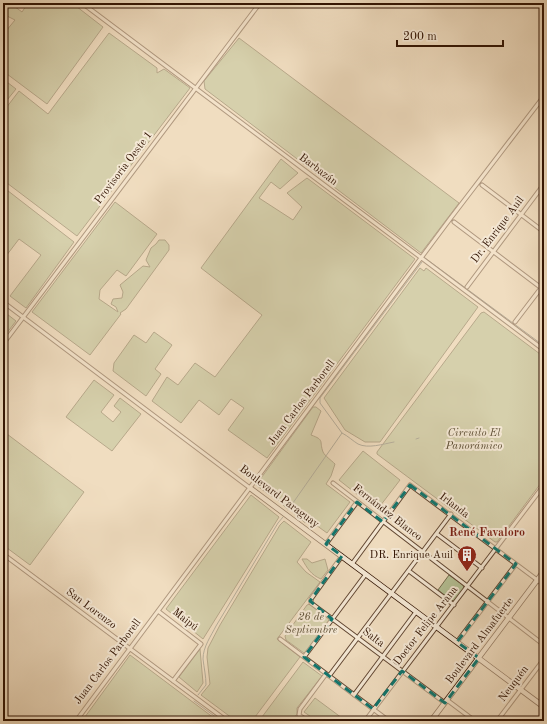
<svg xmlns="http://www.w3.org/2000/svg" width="547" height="724" viewBox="0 0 547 724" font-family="'Old Standard TT',serif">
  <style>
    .green { fill: #b5c296; stroke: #736a4c }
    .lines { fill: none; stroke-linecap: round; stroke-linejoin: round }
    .stream { stroke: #717770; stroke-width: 1 }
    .street-casing { stroke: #614632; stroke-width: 5 }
    .secondary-casing { stroke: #311302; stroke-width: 6 }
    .street { stroke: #f5e9d6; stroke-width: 3 }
    .secondary { stroke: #f5e9d6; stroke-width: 4.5 }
    .marked { fill: none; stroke: #0f766e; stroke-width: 3; stroke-dasharray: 8 5; stroke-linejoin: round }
    .labels { text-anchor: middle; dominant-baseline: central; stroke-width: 4; stroke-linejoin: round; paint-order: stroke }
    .street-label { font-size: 11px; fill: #311302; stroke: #f5e9d6 }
    .park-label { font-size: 11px; font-style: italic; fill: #5f5036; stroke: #f5e9d6 }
    .poi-label { font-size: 11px; fill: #311302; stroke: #f5e9d6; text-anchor: end }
    .neighbourhood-label { font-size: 12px; font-weight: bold; fill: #7a1f14; stroke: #f5e9d6 }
  </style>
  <rect width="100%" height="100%" fill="#f0ddc0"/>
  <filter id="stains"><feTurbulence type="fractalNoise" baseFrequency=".005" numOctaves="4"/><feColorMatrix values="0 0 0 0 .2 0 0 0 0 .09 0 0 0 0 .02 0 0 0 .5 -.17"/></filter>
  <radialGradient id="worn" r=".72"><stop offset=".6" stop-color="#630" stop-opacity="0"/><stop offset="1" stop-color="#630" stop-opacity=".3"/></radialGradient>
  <!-- green -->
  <path class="green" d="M3,3H10L22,12L28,3H72L103,27L47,104L3,71V29L6,31L15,20L3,14Z
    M109,33L157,68V73L164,69L190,88L77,236L3,180V112L19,91L48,114Z
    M239,38L459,203L421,253L205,89L204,81Z
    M3,79L16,89L3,105Z
    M281,159L298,173L280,189L271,182L259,198L293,220L302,207L287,193L307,178L415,259L267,458L228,430L244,408L231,399L219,415L199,400L181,423L152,401L167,377L178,385L195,363L215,377L262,315L201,268Z
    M3,187L74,242L26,308L10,296L41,255L19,239L3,260Z
    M115,202L157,234L126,276L117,270L100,290L99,299L118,312L116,307L111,304L113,299L122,298L123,292L120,285L143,266L150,267L146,260L151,248L156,244L159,240H165L169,245V250L126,309L120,313L121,314L90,355L32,312Z
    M420,268L424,271L426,268L478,307L380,442H365L345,430L324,398Z
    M3,311L16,321L3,338Z
    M484,312L544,357V479L497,542H495L377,454V452L481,313Z
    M154,332L172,345L155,369L161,374L146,396L113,371L114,363L134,335L146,343Z
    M94,380L114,395L101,412L113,422L121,412L114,406L120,398L141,414L112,451L66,417Z
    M313,407H316L321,411L311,435C325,440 319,441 323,452C325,456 331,460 335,464L331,476L326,484L350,502L327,533L316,525L304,522L297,514L285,507L277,499L268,494L256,485Z
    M3,431L84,492L30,565L3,545Z
    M363,451L400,480L377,510L339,480Z
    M251,495L279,517L203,639L166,609Z
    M284,521L311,542L297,562L306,572L320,582L277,639L300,657L252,721H236L201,695L210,684L207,657L208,648L220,625L280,525Z
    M302,559H307L312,563L325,559L328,570L321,579C311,575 307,568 302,559Z
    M449,575L463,585L464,588L454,601L451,600L438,590Z
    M310,604L330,620L306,653H304L286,640L285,636L307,605Z
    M200,649L203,683L197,692L179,677Z
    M130,655L218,721H82Z
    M303,662L322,676L297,708V714L292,721H259Z
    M315,698L346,721H317L304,712Z"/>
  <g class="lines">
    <!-- stream -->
    <path class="stream" d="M425,258L544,346
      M342,433L320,403V398L422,262
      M416,439L419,438
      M288,510L342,433C348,436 353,441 358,444C368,449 383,444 394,442
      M198,695L206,685C206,676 204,668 203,659C203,647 211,636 216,626L278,523L283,517
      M194,701L221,721"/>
    <!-- street casing -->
    <g class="street-casing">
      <path id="street" d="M82,3L544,350
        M482,185L544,232
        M454,222L544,290
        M467,287L544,184
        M3,302L250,488
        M515,322L544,284
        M3,344L260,3
        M333,483L544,645
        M437,534L482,568
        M326,544L357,502
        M3,554L227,721
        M342,556L311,599V603L445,703
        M352,564L410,485L544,585
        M409,571L454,605
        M158,611L201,644L173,681
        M280,639L389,721
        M457,642L516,564
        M304,657L366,574
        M329,676L451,514
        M354,695L416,612
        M447,700L475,721
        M76,721L450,219L544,96
        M308,721L299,715L300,709L326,674
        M365,721L544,485
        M497,721L544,659"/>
    </g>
    <!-- secondary casing -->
    <g class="secondary-casing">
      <path id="secondary" d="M250,488L544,707
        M431,721L544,571"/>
    </g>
    <!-- street -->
    <use href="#street" class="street"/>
    <!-- secondary -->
    <use href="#secondary" class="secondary"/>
  </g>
  <!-- marked area -->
  <path d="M0 0H547V724H0ZM410,485L516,564L457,642L479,658L445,703L402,671L373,709L304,657L332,619L310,601L342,556L326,544L357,502L383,522Z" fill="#f0ddc0" fill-opacity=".55" fill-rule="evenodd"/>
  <path class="marked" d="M410,485L516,564L457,642L479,658L445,703L402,671L373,709L304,657L332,619L310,601L342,556L326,544L357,502L383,522Z"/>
  <!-- icons -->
  <defs>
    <g id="building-pin" transform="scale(1)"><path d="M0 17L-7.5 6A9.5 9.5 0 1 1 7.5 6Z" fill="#8f2418" stroke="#f5e9d6"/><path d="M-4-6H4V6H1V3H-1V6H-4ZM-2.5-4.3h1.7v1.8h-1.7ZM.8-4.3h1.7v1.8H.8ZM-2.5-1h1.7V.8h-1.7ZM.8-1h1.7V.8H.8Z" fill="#fff"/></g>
  </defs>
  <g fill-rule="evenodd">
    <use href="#building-pin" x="467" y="555"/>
  </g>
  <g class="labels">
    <!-- street labels -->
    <g class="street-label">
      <text transform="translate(124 168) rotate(-53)">Provisoria Oeste 1</text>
      <text transform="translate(318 170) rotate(37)">Barbazán</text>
      <text transform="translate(498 230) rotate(-53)">Dr. Enrique Auil</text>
      <text transform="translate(302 403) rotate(-53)">Juan Carlos Parborell</text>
      <text transform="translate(279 497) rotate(37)">Boulevard Paraguay</text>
      <text transform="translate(454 506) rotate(37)">Irlanda</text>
      <text transform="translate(387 513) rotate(38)">Fernández Blanco</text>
      <text transform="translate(91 609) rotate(37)">San Lorenzo</text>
      <text transform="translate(185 620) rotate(38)">Maipú</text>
      <text transform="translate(426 626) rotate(-52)">Doctor Felipe Arana</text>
      <text transform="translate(373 638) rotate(37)">Salta</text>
      <text transform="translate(480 641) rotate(-53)">Boulevard Almafuerte</text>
      <text transform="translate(108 662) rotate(-53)">Juan Carlos Parborell</text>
      <text transform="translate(514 684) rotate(-53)">Neuquén</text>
    </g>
    <!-- park labels -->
    <g class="park-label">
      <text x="474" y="433">Circuito El<tspan x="474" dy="13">Panorámico</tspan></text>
      <text x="311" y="617">26 de<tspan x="311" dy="13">Septiembre</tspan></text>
    </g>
    <!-- poi labels -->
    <g class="poi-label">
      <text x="453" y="555">DR. Enrique Auil</text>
    </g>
    <!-- neighbourhood labels -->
    <g class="neighbourhood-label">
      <text x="487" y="533">René Favaloro</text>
    </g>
  </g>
  <!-- margin -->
  <rect width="547" height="724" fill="none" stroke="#f0ddc0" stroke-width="16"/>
  <rect x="4" y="4" width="539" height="716" fill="none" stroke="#311302" stroke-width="2"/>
  <rect x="8" y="8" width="531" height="708" fill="none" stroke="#311302"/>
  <!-- scale -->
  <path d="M397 40v6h106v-6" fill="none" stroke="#311302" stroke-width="2"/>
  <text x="403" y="40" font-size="12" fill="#311302" stroke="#f5e9d6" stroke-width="3" paint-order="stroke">200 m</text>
  <rect width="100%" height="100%" filter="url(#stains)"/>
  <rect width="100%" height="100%" fill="url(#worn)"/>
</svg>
